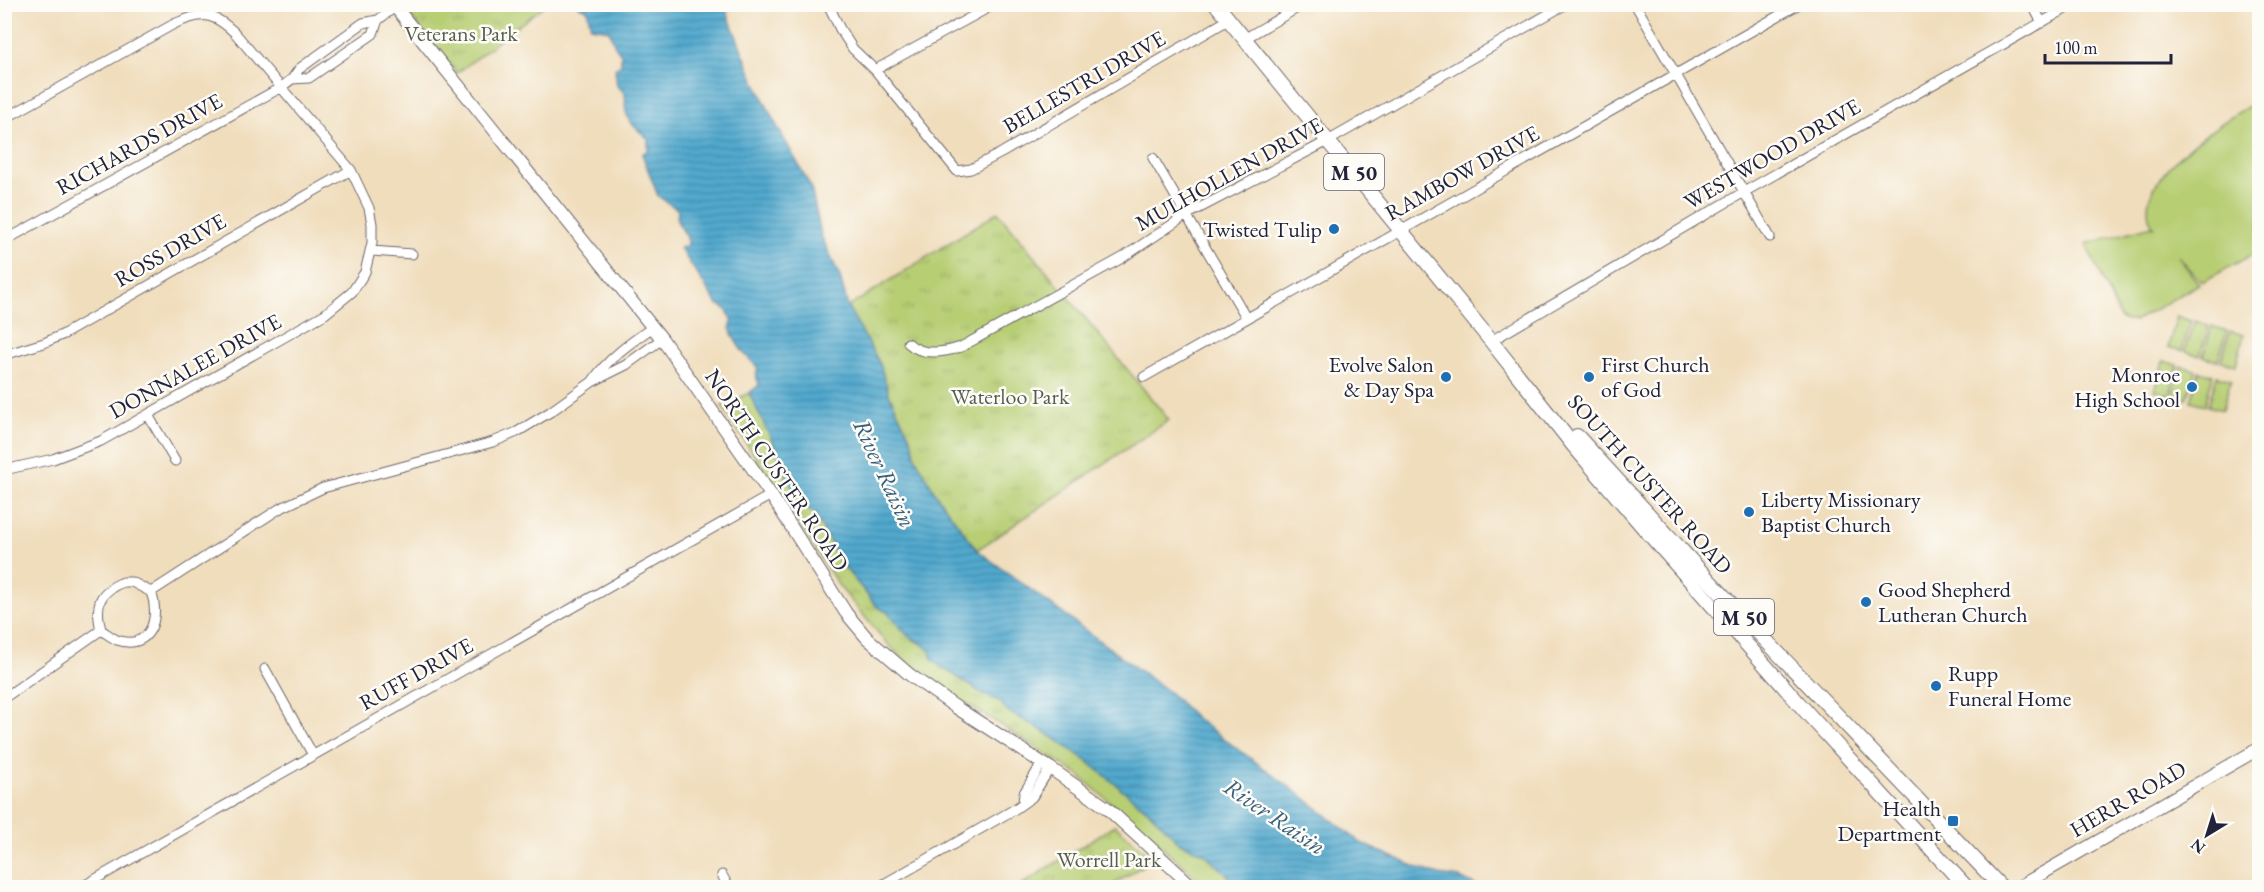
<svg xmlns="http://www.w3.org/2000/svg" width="2264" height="892" viewBox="0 0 2264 892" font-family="'EB Garamond',serif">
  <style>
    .grass { fill: #b7ce73; stroke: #6c7857; stroke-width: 1.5 }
    .park { fill: url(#park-tufts); stroke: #6c7857; stroke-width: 1.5 }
    .water { fill: url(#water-rules); stroke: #3a6684; stroke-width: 1.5 }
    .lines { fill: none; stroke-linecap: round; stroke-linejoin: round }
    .street-casing { stroke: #6a6368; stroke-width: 11 }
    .secondary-casing { stroke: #6a6368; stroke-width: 14 }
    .primary-casing { stroke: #6a6368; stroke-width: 16 }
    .street { stroke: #fff; stroke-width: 9 }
    .secondary { stroke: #fff; stroke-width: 12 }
    .primary { stroke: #fff; stroke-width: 14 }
    .poi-dot { fill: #1f6fb2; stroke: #fdfcf7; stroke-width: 2 }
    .labels { text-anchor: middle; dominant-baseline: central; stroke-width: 5; stroke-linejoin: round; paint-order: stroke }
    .shield { fill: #fdfcf7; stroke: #646373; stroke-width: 1.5 }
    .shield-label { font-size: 21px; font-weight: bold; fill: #22223b }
    .park-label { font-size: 22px; fill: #565e4f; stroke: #fdfcf7 }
    .street-label { font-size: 22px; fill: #22223b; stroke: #fdfcf7 }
    .poi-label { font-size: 22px; fill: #22223b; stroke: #fdfcf7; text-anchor: end }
    .water-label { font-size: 24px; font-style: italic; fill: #375f7d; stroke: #fdfcf7 }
  </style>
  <defs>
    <pattern id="park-tufts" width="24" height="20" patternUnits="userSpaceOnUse" patternTransform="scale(1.5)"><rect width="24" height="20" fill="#b7ce73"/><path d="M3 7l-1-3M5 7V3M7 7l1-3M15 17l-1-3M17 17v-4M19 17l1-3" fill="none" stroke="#9db164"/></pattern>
    <pattern id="water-rules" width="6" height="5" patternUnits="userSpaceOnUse" patternTransform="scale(1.5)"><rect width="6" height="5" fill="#51a9ce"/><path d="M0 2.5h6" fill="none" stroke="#4389a8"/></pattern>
  </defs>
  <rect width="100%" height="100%" fill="#fdfcf7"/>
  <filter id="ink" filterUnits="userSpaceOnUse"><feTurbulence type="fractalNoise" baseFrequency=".0167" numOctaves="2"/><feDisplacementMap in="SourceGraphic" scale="12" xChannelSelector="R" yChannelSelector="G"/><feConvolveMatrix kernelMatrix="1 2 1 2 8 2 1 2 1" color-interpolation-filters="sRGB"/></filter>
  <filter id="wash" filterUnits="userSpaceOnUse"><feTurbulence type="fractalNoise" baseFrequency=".008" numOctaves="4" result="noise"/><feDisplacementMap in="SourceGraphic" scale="24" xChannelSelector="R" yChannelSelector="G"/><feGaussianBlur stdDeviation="1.35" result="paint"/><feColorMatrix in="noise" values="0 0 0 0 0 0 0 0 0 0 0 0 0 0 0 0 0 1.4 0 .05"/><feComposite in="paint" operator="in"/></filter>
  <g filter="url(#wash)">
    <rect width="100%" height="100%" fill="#f0ddbc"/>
    <!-- grass -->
    <path class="grass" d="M2251,105L2259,121V251L2202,282L2178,256L2199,284L2135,321H2125L2120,318L2086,244L2152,226L2154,228C2123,185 2220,123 2251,105Z
      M2177,316L2191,321L2182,351L2168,347Z
      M2195,321L2209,326L2200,356L2185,351Z
      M2212,326L2227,331L2218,361L2203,356Z
      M2230,331L2244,335L2236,365L2221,361Z
      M2163,361L2178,365L2170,395L2155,391Z
      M2181,366L2196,370L2187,399L2173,395Z
      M2199,371L2213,375L2205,405L2191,401Z
      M2217,376L2231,380L2222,410L2208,406Z"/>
    <!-- park -->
    <path class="park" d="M401,5H545L457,73Z
      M998,212L1169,420L977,550L937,496L916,458L912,441L889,394L880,364L848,307Z
      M749,393L783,463L789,482L804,505L813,512L842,564L877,607L887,612L914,640L921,643L930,651L932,659L940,666L983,694L999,701L1007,711L1045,732L1087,761L1151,813L1180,843L1204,853L1238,885L1244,887H1207L1158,843L1077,774L947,691L907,663L885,641L839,586L722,406Z
      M1115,825L1153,859L1110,887H1018Z"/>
    <!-- water -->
    <path class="water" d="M576,5H724L749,68L771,115L811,187L821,235L840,277L848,307L880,364L889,394L912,441L916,458L937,496L977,550L1170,693L1197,719L1306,799L1361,843L1416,867L1439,875L1460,878L1479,887L1244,888L1238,885L1204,853L1180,843L1151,813L1087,761L1045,732L1007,711L999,701L983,694L940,666L932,659L930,651L921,643L907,635L887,612L877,607L842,564L813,512L804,505L789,482L783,463L749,393L759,385L756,376L758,368C745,355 736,346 730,328L733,320L725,308L717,304L680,248L688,245L687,237L677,221L678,210L658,196L642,154L648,150V139C640,131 629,124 626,112C623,99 631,97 617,86L615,69L621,64V54L615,46L609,30L591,27L587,9Z"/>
  </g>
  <g filter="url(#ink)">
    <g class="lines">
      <!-- street casing -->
      <g class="street-casing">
        <path id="street" d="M828,4L840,29L853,49L875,70L957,171L971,169L1003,152L1228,20
          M1635,4L1770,237
          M2032,4L2042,23
          M1244,39L1304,4
          M875,70L995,4
          M292,79L309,78L373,34L378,20
          M4,119L174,24C202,12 212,11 235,33L351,170L369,208L372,224V243L365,272L352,292L325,314L101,441L53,459L4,470
          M1153,158L1246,317
          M4,241L280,88L292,79L299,69L363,23L378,20L395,7
          M372,251L412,254
          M1491,341L1744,192L2074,4
          M908,343C922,356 943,353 961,347L1122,258L1188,214L1328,141L1566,4
          M4,355L44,343L64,334L351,170
          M1144,377L1799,4
          M592,382C607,359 630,343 653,327
          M148,415L175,461
          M123,582H132L151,592C161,618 150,651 117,640C112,638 106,633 101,630C95,605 98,592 123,582Z
          M151,592L279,509L323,488L493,442L517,432L550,412L592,382L626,365L662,339
          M265,669L313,755
          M4,698L101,630
          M1023,803L1024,793L1042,763
          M722,875L729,888
          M80,888L771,495
          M877,888L1015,809L1032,797L1050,768"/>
      </g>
      <!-- secondary casing -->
      <g class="secondary-casing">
        <path id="secondary" d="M393,4L662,339L771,495L846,613L867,638L910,675L957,708L1050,768L1107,808L1194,888
          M2017,888L2260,748"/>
      </g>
      <!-- primary casing -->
      <g class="primary-casing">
        <path id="primary" d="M1216,4L1491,341L1573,445L1643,527L1810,716L1967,888
          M1577,436L1715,587L2002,888"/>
      </g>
      <!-- street -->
      <use href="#street" class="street"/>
      <!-- secondary -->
      <use href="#secondary" class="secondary"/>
      <!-- primary -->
      <use href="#primary" class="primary"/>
    </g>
  </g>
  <!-- markers -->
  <g class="poi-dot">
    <circle cx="1334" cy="229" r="6"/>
    <circle cx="1446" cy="377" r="6"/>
    <circle cx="1589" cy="377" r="6"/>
    <circle cx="2192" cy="387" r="6"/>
    <circle cx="1749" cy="512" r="6"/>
    <circle cx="1866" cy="602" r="6"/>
    <circle cx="1936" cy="686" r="6"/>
    <rect x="1947" y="815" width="12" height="12" rx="3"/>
  </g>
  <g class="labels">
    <!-- shield labels -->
    <g class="shield">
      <rect x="1324" y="154" width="60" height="36" rx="4.5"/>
      <rect x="1714" y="599" width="60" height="36" rx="4.5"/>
    </g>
    <g class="shield-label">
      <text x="1354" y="172">M 50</text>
      <text x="1744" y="617">M 50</text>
    </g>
    <!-- park labels -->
    <g class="park-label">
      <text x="461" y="33">Veterans Park</text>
      <text x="1010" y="396">Waterloo Park</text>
      <text x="1109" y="859">Worrell Park</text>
    </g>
    <!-- street labels -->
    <g class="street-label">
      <text transform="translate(1084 82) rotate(-30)">BELLESTRI DRIVE</text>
      <text transform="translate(139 144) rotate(-29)">RICHARDS DRIVE</text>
      <text transform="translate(1772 154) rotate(-30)">WESTWOOD DRIVE</text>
      <text transform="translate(1462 173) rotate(-29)">RAMBOW DRIVE</text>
      <text transform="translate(1229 174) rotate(-29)">MULHOLLEN DRIVE</text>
      <text transform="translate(170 250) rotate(-30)">ROSS DRIVE</text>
      <text transform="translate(195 366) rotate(-29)">DONNALEE DRIVE</text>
      <text transform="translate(777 470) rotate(56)">NORTH CUSTER ROAD</text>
      <text transform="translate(1650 484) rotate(48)">SOUTH CUSTER ROAD</text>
      <text transform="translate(416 674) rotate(-29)">RUFF DRIVE</text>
      <text transform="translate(2128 799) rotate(-30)">HERR ROAD</text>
    </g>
    <!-- poi labels -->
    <g class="poi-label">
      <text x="1322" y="229">Twisted Tulip</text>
      <text x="1434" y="364">Evolve Salon<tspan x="1434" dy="25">&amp; Day Spa</tspan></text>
      <text x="1601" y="364" text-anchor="start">First Church<tspan x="1601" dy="25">of God</tspan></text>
      <text x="2180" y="374">Monroe<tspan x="2180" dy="25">High School</tspan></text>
      <text x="1761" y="499" text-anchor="start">Liberty Missionary<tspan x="1761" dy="25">Baptist Church</tspan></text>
      <text x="1878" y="589" text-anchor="start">Good Shepherd<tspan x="1878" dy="25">Lutheran Church</tspan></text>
      <text x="1948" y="673" text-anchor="start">Rupp<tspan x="1948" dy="25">Funeral Home</tspan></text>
      <text x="1941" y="808">Health<tspan x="1941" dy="25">Department</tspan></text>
    </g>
    <!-- water labels -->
    <g class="water-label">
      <text transform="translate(885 473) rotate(65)">River Raisin</text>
      <text transform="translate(1275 816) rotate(34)">River Raisin</text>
    </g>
  </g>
  <!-- margin -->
  <rect width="2264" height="892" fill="none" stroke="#fdfcf7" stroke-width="24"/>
  <!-- north arrow -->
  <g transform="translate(2207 835) rotate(218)" stroke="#fdfcf7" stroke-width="4.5" paint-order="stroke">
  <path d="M0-4.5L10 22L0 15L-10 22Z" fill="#22223b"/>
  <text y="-9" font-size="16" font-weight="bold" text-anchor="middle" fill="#22223b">N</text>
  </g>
  <!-- scale -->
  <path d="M2045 54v9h126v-9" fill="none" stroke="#22223b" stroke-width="3"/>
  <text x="2054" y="54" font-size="18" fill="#22223b" stroke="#fdfcf7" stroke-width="4.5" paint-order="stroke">100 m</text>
</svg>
